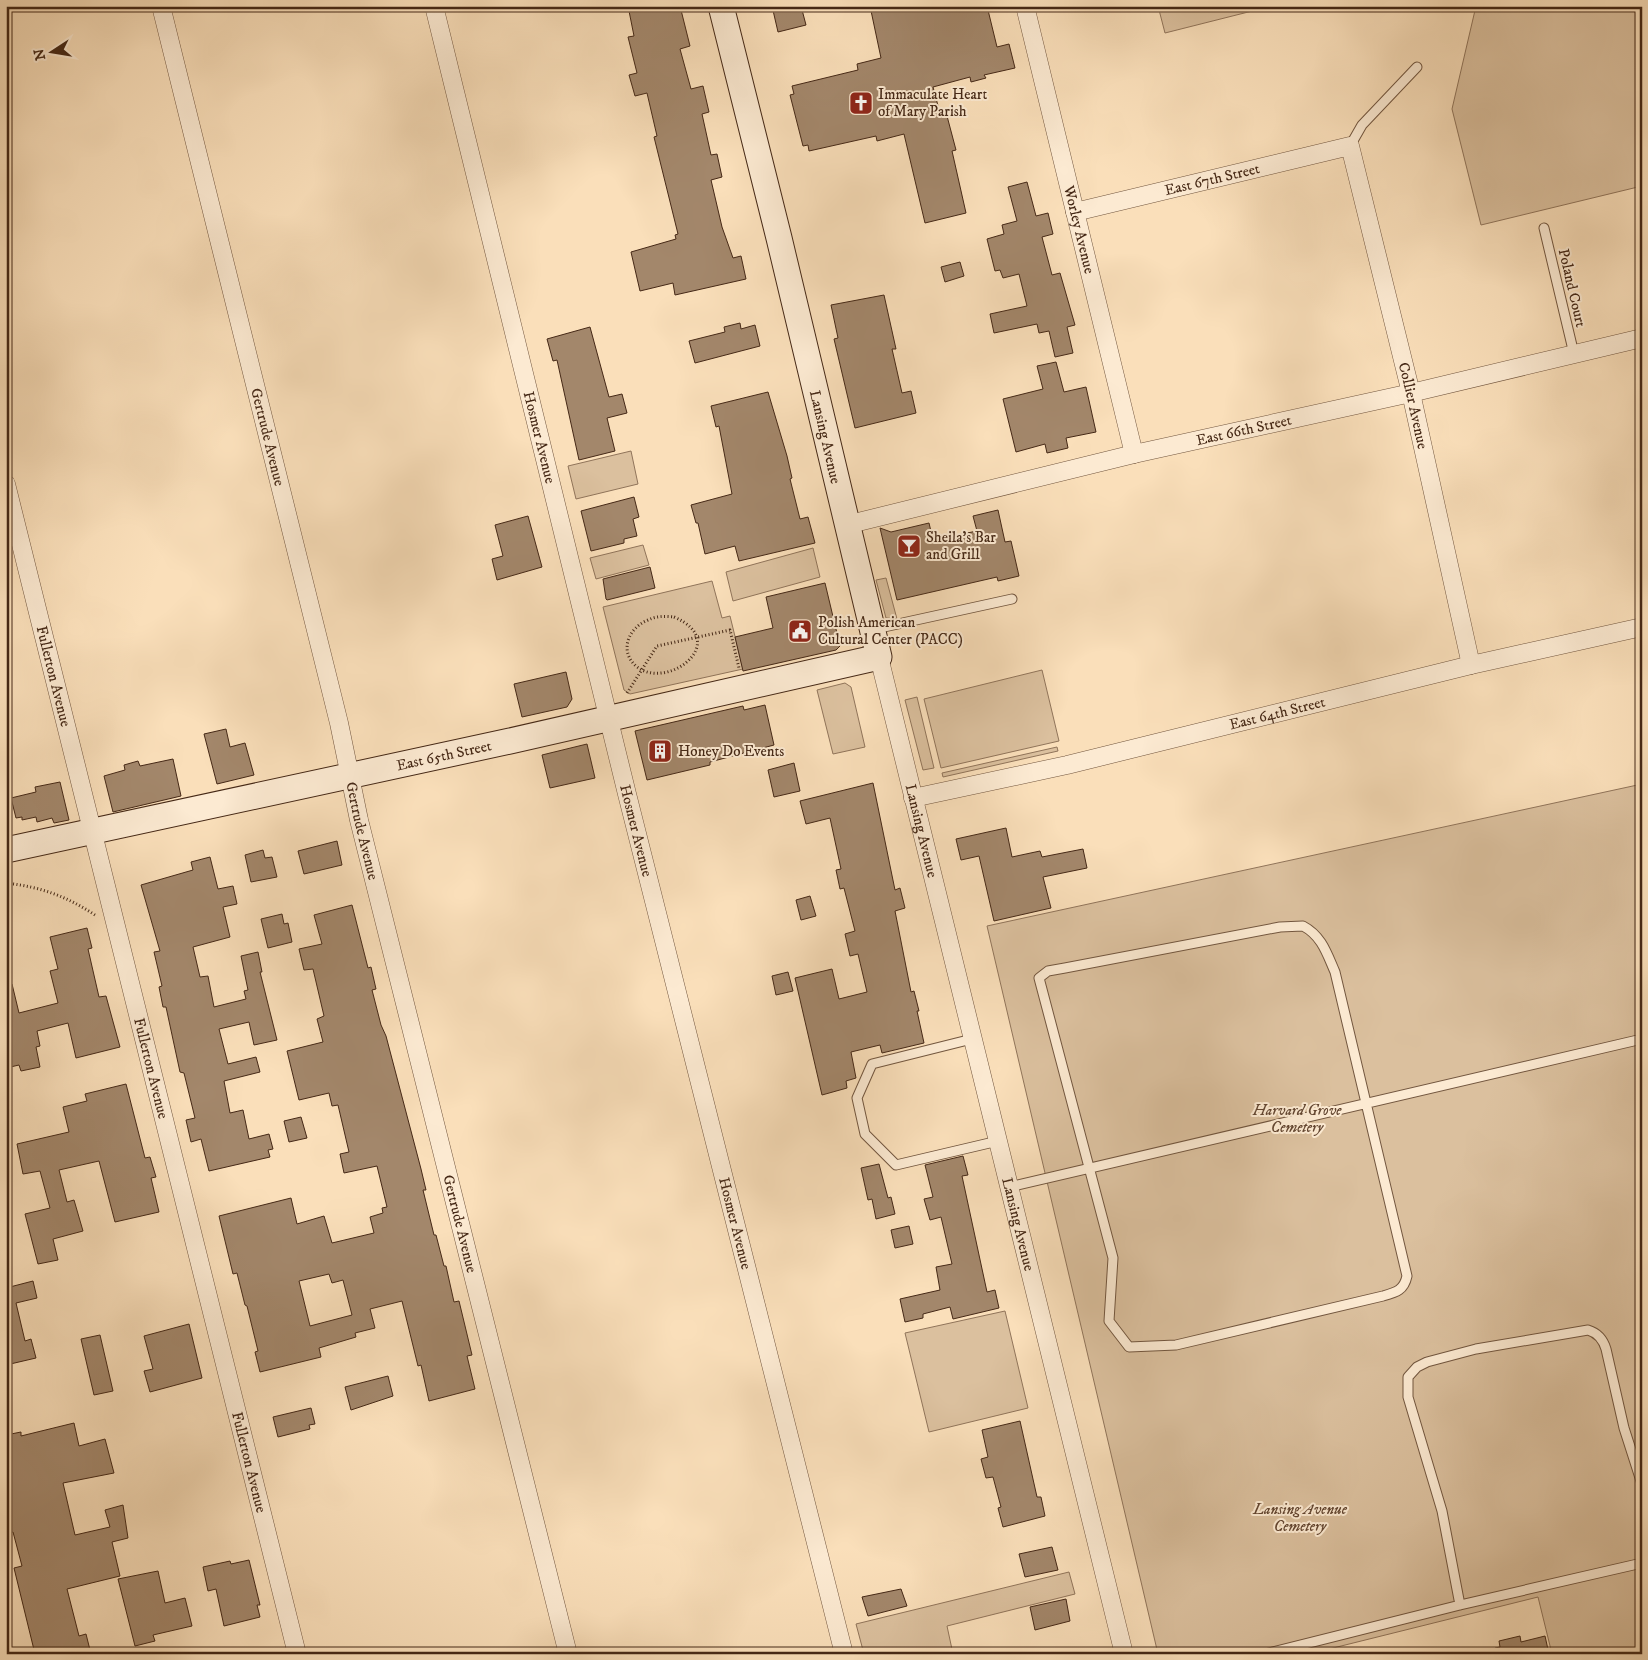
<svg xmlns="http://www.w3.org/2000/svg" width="1648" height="1660" viewBox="0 0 1648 1660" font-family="'IM FELL DW Pica',serif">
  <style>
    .green { fill: #dbc09e; stroke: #90745a }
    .building { fill: #a3876b; stroke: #452816; fill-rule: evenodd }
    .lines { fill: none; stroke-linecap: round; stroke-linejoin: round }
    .lane-casing { stroke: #72563f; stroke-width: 11 }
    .street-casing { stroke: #72563f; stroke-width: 19 }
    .secondary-casing { stroke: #452816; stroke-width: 27 }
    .path { stroke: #452816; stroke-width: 3; stroke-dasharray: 1 2.5; stroke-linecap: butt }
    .lane { stroke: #fcead2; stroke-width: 9 }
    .street { stroke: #fcead2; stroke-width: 18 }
    .secondary { stroke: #fcead2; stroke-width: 25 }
    .labels { text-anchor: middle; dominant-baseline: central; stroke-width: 4; stroke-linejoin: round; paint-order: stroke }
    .poi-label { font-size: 15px; fill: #452816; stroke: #fcead2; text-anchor: start }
    .street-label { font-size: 15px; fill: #452816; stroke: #fcead2 }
    .park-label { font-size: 15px; font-style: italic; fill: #634631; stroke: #fcead2 }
  </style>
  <rect width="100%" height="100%" fill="#fadfba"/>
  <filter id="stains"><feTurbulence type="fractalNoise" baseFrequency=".004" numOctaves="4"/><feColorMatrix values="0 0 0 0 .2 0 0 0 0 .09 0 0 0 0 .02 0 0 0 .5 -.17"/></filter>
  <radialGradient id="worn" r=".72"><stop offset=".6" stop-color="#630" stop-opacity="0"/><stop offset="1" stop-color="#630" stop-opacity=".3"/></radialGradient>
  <!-- green -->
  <path class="green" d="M1158,6H1272L1165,33Z
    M1476,6H1642V186L1481,225L1452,109Z
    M631,451L638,484L576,499L568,466Z
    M643,545L649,565L596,579L590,558Z
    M813,548L820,577L733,601L726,572Z
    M886,578L897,619L886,618L876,580Z
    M712,581L722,618L730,616L743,669L630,694L624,690L603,607Z
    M1042,670L1059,741L941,768L924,699Z
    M845,683L851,687L865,747L833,754L817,690Z
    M917,697L934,768L923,770L905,700Z
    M1057,747L1058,751L943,777L942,773Z
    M1642,784V1654H1552L1538,1597L1309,1654H1158L987,926Z
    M1005,1311L1028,1408L929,1432L905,1333Z
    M1069,1572L1075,1594L947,1626L953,1654H864L856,1624Z"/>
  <!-- building -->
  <path class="building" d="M628,6H680L690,46L680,49L691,89L703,86L709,112L702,114L711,155L717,154L722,177L711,180L722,227L733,258L741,256L746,279L675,295L673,283L640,291L631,252L676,239L675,235L678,234L654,137L657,136L647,93L635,96L629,75L637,73L628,37L634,36Z
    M772,6H801L806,25L778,32Z
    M870,6H987L997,47L1009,44L1015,68L984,75L986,78L971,82L970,77L933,87L941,117L947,116L956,150L952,151L966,213L925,223L904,134L877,141L876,136L809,151L808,145L803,146L790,95L794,94L792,86L858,70L857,64L881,58Z
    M1027,182L1036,216L1048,213L1053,234L1042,237L1052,275L1060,273L1075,325L1067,327L1073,353L1055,357L1049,331L1039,333L1037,324L994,333L990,314L1027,306L1019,274L1003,278L1000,270L995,271L987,239L1004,234L1002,225L1017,221L1008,187Z
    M960,262L964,276L945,282L941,267Z
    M884,295L896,349H892L902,393L911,391L916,413L855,428L834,339L838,338L831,305Z
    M740,323L741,329L755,325L760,346L695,363L689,341L725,332L724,327Z
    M590,327L609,397L622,394L627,413L607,418L615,451L579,460L557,360L553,361L547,339Z
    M1056,362L1064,392L1086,387L1096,432L1066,438L1068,448L1047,453L1045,444L1016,452L1003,399L1043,389L1037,366Z
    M768,392L787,456L792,478L790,479L800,519L808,517L815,543L739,561L735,546L705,554L698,523H696L691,505L732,494L719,426L716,427L711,406Z
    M634,497L639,517L633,519L637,536L624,539V543L591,551L581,511Z
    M998,510L1005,542L1011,541L1019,576L998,581L997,577L897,600L880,528L891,532L929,523L933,540L977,531L973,516Z
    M528,516L542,567L497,580L492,559L503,556L495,525Z
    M650,567L655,588L607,600L606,599L603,579Z
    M825,583L840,646L836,650L743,671L735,637L773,628L766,597Z
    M566,672L572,699L567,707L522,717L514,684Z
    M765,705L774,745L710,762V765L647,780L635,731L743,706L744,710Z
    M226,729L230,747L245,743L254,775L217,784L204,734Z
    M587,744L595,778L550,788L542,755Z
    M173,759L181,796L113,812L104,776L125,770L124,765L138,761L140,766Z
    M794,763L800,791L774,797L768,770Z
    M60,782L69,820L54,823L52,818L37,822L36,817L22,820V817L16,818L11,798L36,792L35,787Z
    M873,783L895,890L900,888L905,908L895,911L911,992L914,991L919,1011H917L924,1043L882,1053L880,1045L851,1052L856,1078L846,1081L847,1088L822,1095L795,978L832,969L839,999L867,992L858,954L850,956L845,934L855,931L844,888L840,889L836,870L841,869L830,818L806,824L800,801Z
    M1006,828L1012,857L1040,851L1042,857L1083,849L1087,868L1043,877L1051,908L994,921L979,856L961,860L956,839Z
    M337,841L342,865L304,874L298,851Z
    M263,850L265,858L272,857L277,877L251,882L245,855Z
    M210,857L218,889L233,886L237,904L223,907L230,937L193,947L200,977L208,976L214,1007L246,999L244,991L248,990L241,956L258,952L262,972H260L277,1040L254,1045L249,1022L219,1029L228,1064L256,1057L260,1072L224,1081L230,1113L243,1110L249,1139L269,1134L273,1149L268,1150L270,1157L209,1171L201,1139L191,1142L186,1120L195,1118L184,1073L180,1072L166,1007H163L159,987L162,986L154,952L160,951L141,885L193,870L191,862Z
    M810,896L816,916L801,920L796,900Z
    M352,905L368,968L371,967L376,989L372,990L381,1025L386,1036L421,1169L426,1190H423L434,1235H436L444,1266H446L454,1302L459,1301L472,1355L467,1356L475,1389L429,1401L421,1365L418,1366L402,1301L370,1309L375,1328L355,1333L356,1337L319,1348L321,1357L260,1372L255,1352L258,1351L247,1306L245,1305L237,1273L233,1274L219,1216L291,1198L297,1224L324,1216L332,1243L374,1233L370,1217L383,1213L382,1208L387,1207L377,1166L344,1173L340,1154L349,1152L338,1105L332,1106L329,1093L299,1100L287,1051L323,1042L317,1019L324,1016L313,969L304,970L299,949L322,944L314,915ZM329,1274L332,1283L343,1280L352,1315L310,1326L299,1281Z
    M282,914L284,924L288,923L292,942L268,948L261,919Z
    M87,928L92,948L88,949L99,997L106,996L120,1047L76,1058L68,1023L37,1031L40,1046L36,1047L40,1067L21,1071L19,1065L6,1068V984H12L19,1013L58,1003L50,971L58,969L50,937Z
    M788,972L793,991L776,995L772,976Z
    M126,1084L145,1158L150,1157L156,1177L151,1178L159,1212L115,1222L99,1161L59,1170L67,1202L74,1200L83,1231L53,1239L58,1260L38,1264L25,1214L50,1208L40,1171L23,1174L17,1144L69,1132L63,1107L87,1101L85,1094Z
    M301,1117L307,1138L289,1142L284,1121Z
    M963,1156L968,1175L962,1176L987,1292L995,1290L999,1308L953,1319L950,1307L923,1314V1318L905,1322L900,1299L940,1290L936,1267L952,1264L941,1217L930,1220L924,1199L933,1197L925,1165Z
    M879,1164L888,1198L891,1197L895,1214L876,1219L872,1199L868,1200L861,1168Z
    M909,1226L913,1244L895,1248L891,1230Z
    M33,1281L37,1298L16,1303L25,1341L31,1339L36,1358L6,1365V1288Z
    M189,1324L202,1378L150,1392L144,1371L153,1369L144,1336Z
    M100,1335L113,1391L94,1395L81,1339Z
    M388,1376L393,1396L351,1410L345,1387Z
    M311,1408L315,1424L309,1425L310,1429L278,1437L273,1417Z
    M1020,1421L1037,1497H1041L1045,1516L1003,1527L998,1508L1001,1507L993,1477L986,1478L981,1459L988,1457L982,1430Z
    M74,1423L79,1446L105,1439L114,1473L63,1483L75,1535L110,1527L105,1510L123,1505L128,1538L112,1542L120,1576L67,1589L79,1636L86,1634L91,1654H35L14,1568L22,1566L13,1532L6,1534V1435L21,1432V1436Z
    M1052,1547L1058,1570L1025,1577L1019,1554Z
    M249,1560L260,1605H257L260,1617L224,1626L216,1589L208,1591L203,1567L230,1561L231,1564Z
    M158,1571L165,1603L185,1598L192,1626L153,1635L155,1641L135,1646L118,1579Z
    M901,1589L907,1606L868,1616L862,1597Z
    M1066,1599L1070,1621L1035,1630L1030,1607Z
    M1520,1636L1521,1642L1545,1636L1549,1654H1495V1648L1500,1647L1499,1641Z"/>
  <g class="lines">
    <!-- lane casing -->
    <g class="lane-casing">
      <path id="lane" d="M1350,146L1362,125L1417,67
        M1544,228L1574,354
        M875,629L1012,599
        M1303,926C1322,936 1327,954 1335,972L1407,1276C1404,1290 1397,1292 1383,1296L1176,1345L1129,1347L1109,1321L1113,1258L1039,978L1048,971L1065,968L1280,927Z
        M972,1039L872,1064L857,1098L865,1134L896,1165L998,1141
        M1009,1187L1642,1039
        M1460,1605L1442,1511L1408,1397V1377L1417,1367L1427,1362L1476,1349L1588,1330C1598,1333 1603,1339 1606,1349L1624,1428L1642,1484
        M1265,1654L1460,1605L1642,1563"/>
    </g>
    <!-- street casing -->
    <g class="street-casing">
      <g id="street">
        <path id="s1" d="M161,6L339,723L359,820L568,1654"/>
        <path id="s2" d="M434,6L627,794L844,1654"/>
        <path id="s3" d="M1025,6L1134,454"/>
        <path id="s4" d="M1075,212L1350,146L1411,393L1471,665"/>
        <path id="s5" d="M6,484L297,1654"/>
        <path id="s6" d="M846,525L1134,454L1411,393L1642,338"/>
        <path id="s7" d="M879,657L1124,1654"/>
        <path id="s8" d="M913,798L1067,765L1471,665L1642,627"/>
      </g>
    </g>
    <!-- secondary casing -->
    <g class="secondary-casing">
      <g id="secondary">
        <path id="s9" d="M6,850L510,741L879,657L779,238L721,6"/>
      </g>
    </g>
    <!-- path -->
    <path class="path" d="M674,617C733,642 666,692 636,666C619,651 628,628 648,620C656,616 665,616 674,617Z
      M627,693L657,646L730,630L739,668
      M6,883C41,887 66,896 95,915"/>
    <!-- lane -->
    <use href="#lane" class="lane"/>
    <!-- street -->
    <use href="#street" class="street"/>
    <!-- secondary -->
    <use href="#secondary" class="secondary"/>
  </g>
  <!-- icons -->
  <defs>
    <g id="church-square" transform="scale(1.25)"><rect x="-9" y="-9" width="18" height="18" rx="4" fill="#8f2418" stroke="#fcead2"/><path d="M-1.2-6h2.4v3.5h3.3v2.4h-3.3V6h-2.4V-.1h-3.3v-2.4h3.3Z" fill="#fff"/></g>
    <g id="bar-square" transform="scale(1.25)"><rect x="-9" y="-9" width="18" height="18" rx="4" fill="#8f2418" stroke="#fcead2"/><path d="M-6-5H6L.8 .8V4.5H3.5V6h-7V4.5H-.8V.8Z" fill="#fff"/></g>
    <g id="civic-square" transform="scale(1.25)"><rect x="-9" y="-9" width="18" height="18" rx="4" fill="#8f2418" stroke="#fcead2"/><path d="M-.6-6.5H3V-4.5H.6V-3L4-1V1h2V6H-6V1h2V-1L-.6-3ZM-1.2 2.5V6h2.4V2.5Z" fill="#fff"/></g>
    <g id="building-square" transform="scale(1.25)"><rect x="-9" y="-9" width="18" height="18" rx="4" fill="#8f2418" stroke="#fcead2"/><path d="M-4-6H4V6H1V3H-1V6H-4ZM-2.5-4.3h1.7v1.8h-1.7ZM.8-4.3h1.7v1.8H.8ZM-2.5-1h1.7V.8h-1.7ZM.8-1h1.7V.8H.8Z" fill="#fff"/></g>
  </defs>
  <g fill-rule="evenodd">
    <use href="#church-square" x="861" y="103"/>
    <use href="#bar-square" x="909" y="546"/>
    <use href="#civic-square" x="800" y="631"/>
    <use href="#building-square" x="660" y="751"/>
  </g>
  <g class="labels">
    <!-- poi labels -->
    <g class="poi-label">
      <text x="878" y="94">Immaculate Heart<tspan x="878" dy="17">of Mary Parish</tspan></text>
      <text x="926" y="537">Sheila's Bar<tspan x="926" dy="17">and Grill</tspan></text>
      <text x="818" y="622">Polish American<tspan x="818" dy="17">Cultural Center (PACC)</tspan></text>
      <text x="678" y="751">Honey Do Events</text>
    </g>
    <!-- street labels -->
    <g class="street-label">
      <text stroke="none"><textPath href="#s4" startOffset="141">East 67th Street</textPath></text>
      <text stroke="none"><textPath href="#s3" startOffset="230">Worley Avenue</textPath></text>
      <text transform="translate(1572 288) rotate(77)">Poland Court</text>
      <text stroke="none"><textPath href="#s4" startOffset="550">Collier Avenue</textPath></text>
      <text stroke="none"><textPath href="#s6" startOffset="409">East 66th Street</textPath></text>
      <text stroke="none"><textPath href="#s1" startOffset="444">Gertrude Avenue</textPath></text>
      <text stroke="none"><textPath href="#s2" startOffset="444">Hosmer Avenue</textPath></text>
      <text transform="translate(825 437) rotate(77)">Lansing Avenue</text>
      <text stroke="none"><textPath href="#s5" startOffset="198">Fullerton Avenue</textPath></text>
      <text stroke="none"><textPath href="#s8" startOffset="374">East 64th Street</textPath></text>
      <text stroke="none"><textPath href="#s9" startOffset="448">East 65th Street</textPath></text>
      <text stroke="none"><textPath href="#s1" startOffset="849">Gertrude Avenue</textPath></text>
      <text stroke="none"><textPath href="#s7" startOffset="179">Lansing Avenue</textPath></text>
      <text stroke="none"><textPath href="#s2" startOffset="849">Hosmer Avenue</textPath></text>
      <text stroke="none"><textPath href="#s5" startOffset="602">Fullerton Avenue</textPath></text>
      <text stroke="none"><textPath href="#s1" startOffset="1254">Gertrude Avenue</textPath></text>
      <text stroke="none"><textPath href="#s2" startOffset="1254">Hosmer Avenue</textPath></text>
      <text stroke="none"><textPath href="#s7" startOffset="584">Lansing Avenue</textPath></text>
      <text stroke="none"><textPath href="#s5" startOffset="1008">Fullerton Avenue</textPath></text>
    </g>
    <!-- park labels -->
    <g class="park-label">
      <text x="1297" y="1110">Harvard Grove<tspan x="1297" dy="17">Cemetery</tspan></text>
      <text x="1300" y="1509">Lansing Avenue<tspan x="1300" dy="17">Cemetery</tspan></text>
    </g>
  </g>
  <!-- margin -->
  <rect width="1648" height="1660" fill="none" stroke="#fadfba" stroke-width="25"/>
  <rect x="8" y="8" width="1633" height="1645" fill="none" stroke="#452816" stroke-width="2.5"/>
  <rect x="12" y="12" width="1623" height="1635" fill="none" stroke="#452816"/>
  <!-- north arrow -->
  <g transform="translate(52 52) rotate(258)" stroke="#fcead2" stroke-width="4" paint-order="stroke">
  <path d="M0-4L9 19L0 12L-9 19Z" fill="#452816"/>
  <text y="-8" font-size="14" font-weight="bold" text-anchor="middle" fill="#452816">N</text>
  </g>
  <rect width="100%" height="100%" filter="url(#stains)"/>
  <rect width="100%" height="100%" fill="url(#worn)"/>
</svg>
